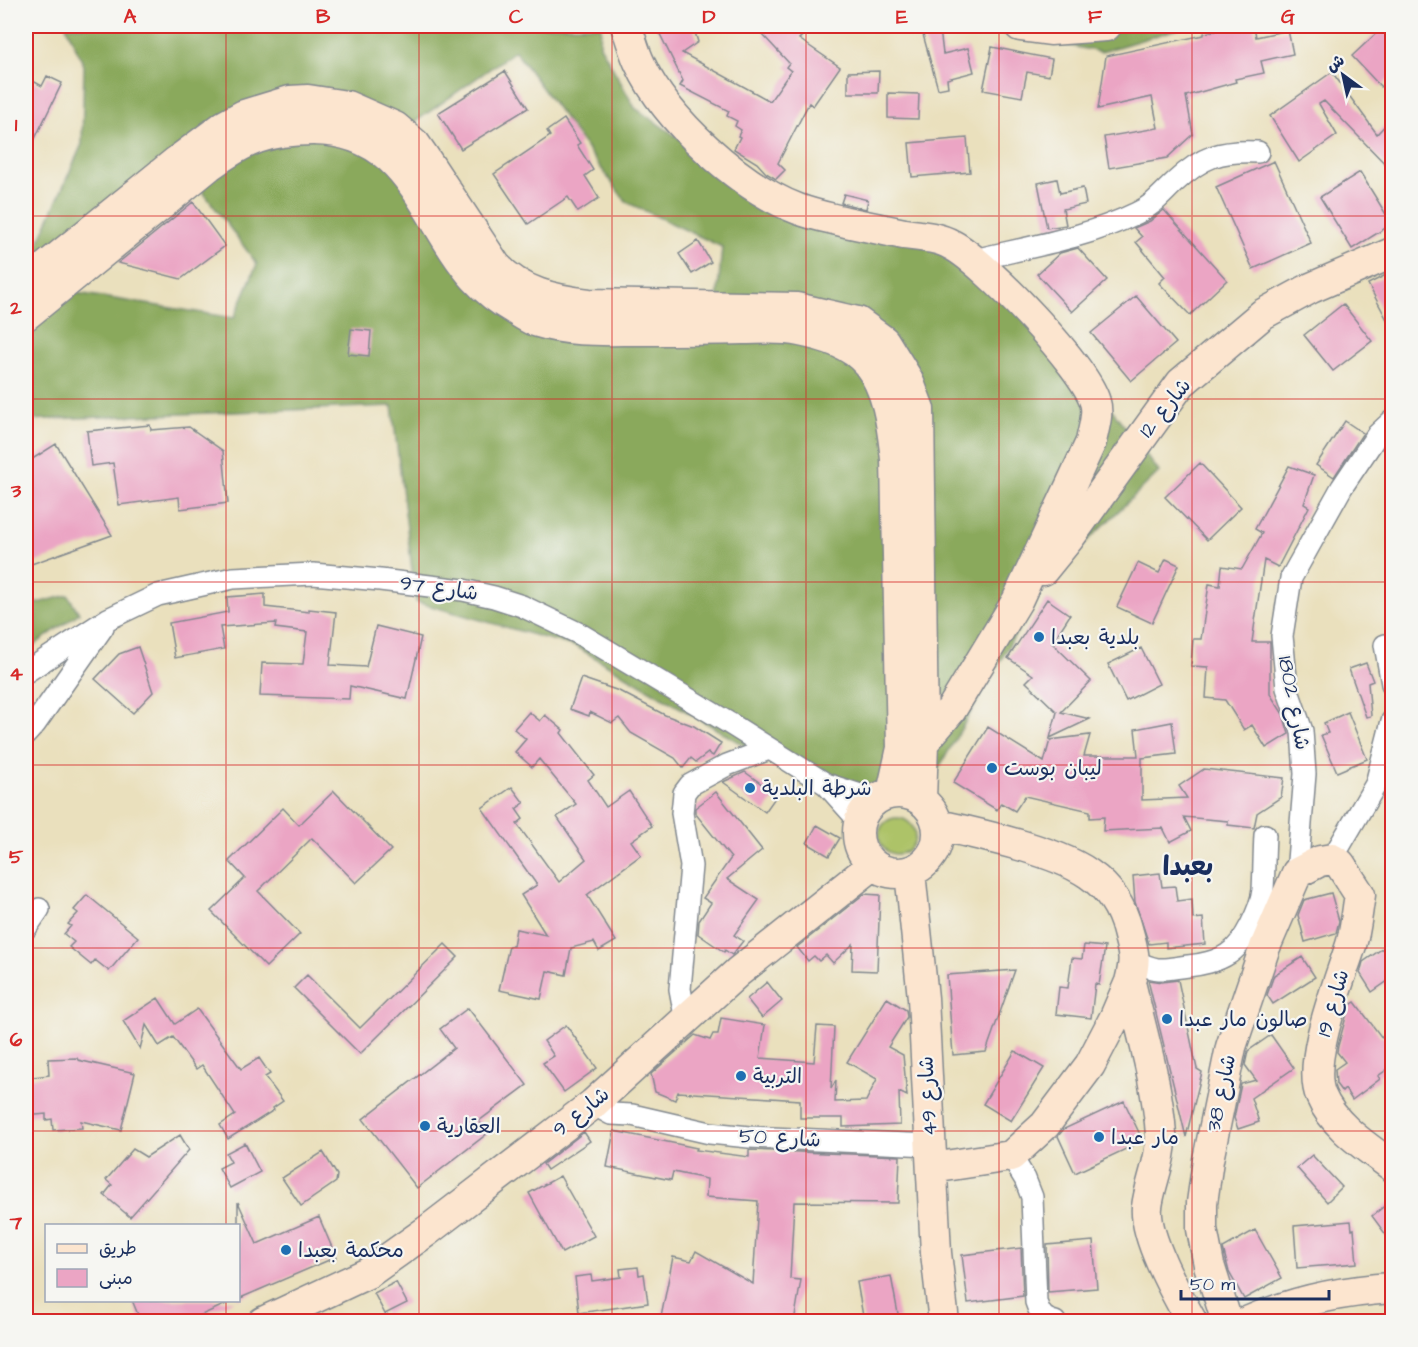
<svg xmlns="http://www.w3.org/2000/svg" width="1418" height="1347" viewBox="0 0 1418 1347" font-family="'Architects Daughter','Playpen Sans Arabic',sans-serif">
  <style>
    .green { fill: #adc367; stroke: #647962; stroke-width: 1.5 }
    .forest { fill: #8aa95c; stroke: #526c5d; stroke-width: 1.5; fill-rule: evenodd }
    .building { fill: #eba5c4 }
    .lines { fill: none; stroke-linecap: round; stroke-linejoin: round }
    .street-casing { stroke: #82888e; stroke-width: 24 }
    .secondary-casing { stroke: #82888e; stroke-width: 33 }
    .street { stroke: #fff; stroke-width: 21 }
    .secondary { stroke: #fce5cf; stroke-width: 30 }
    .grid { fill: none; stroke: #d62828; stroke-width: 1.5; stroke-opacity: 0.55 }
    .poi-dot { fill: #1f6fb2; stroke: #f6f6f2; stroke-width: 2 }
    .labels { text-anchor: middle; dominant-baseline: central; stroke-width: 4.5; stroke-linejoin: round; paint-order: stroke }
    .street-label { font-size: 21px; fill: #1b2f5e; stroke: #f6f6f2 }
    .poi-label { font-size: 21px; fill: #1b2f5e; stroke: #f6f6f2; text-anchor: start }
    .district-label { font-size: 27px; font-weight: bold; fill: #1b2f5e; stroke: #f6f6f2 }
    .neatline { fill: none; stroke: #d62828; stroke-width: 2 }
    .grid-label { font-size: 20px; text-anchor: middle; font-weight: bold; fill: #d62828 }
  </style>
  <rect width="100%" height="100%" fill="#f6f6f2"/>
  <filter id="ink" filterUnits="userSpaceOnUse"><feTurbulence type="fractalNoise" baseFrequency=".0167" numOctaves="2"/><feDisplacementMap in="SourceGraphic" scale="12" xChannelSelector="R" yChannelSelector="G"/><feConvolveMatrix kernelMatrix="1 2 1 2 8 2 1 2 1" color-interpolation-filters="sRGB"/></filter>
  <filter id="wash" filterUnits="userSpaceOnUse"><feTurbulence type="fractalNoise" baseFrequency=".008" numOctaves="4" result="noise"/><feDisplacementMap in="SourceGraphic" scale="24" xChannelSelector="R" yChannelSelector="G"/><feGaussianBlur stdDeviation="1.35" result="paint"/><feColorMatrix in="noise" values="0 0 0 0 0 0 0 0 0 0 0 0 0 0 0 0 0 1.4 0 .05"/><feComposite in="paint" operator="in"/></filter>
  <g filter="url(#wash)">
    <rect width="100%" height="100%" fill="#eae0bd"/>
    <!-- green -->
    <path class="green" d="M879 836a18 18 0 1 1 36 0a18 18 0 1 1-36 0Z"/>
    <!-- forest -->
    <path class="forest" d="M66,26H601L600,45L635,108L721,167L1003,276L1097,390L1159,472L1046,581L925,792L854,810L577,647L416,602L392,406L26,420V285L234,318L257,264L180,161L32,257L82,144L84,66ZM515,51L626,202L722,247L715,322L520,287L501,266L415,122Z
      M1002,26H1188L1101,52L1002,32Z
      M68,595L79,613L26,651V606Z"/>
    <g id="blocks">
      <!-- building -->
      <path class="building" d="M656,26H693L698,42L682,53L770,101L791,71L786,67L789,63L763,35L773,26H794L803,35L799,39L840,67L813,106L809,103L778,163L785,170L776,179L766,173L757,163L734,149L740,137L738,136L741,130L735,126L737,121L727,116L729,111L680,86L683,81Z
        M1239,26H1254L1256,37L1288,30L1293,54L1261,61L1264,73L1235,79L1236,82L1186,96L1193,134L1167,158L1109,168L1104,137L1158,128L1152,97L1098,109L1106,56L1204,35V33Z
        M1384,26H1392V76L1381,87L1352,56Z
        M940,29L943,54L968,48L974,72L947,79L948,87L938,89L922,31Z
        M992,47L1052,59L1049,76L1027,72L1022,97L983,90Z
        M505,71L528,108L461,149L438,113Z
        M879,71L878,93H848V72Z
        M1332,72L1377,134L1392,118V171L1324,101L1319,104L1337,135L1299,162L1270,116Z
        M47,76L62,83L26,157V95L33,81L42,86Z
        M888,93L919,94L918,119L888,118Z
        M564,119L580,143L577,145L593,170L585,176L599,198L578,212L568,197L528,224L494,174L550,136L547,131Z
        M967,138L970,172L912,177L909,143Z
        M1274,161L1311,243L1253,269L1216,187Z
        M1360,172L1392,224L1352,249L1320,197Z
        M1057,179L1060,193L1083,188L1086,204L1063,209L1066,225L1047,228L1038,183Z
        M844,194L868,200L866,209L841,203Z
        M193,202L225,246L181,279L118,263Z
        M1164,210L1227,280L1190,315L1159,283L1165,277L1136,242L1142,237L1134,228L1150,221Z
        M698,241L711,262L692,274L679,254Z
        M1078,248L1107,280L1072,312L1037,274L1060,253Z
        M1392,272V329L1368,284Z
        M1136,296L1176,343L1131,381L1091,333Z
        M1343,304L1372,341L1333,371L1304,335Z
        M351,329L371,331L369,356L348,354Z
        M1345,421L1363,433L1334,477L1316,465Z
        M150,425L151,430L189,427L223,451L228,503L180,509L179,497L119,505L113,463L91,466L87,431Z
        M56,444L112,535L26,566V463Z
        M1200,463L1241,507L1207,540L1165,497Z
        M1289,466L1314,475L1304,504L1309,507L1278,567L1264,560L1252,642H1270V694L1283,714L1289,734L1266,748L1252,725L1244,730L1225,700L1206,698L1208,667L1191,666L1193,639H1201L1209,584L1220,586L1222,566L1242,569L1262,533L1255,529Z
        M1166,559L1179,565L1152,623L1117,607L1138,563L1159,573Z
        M265,594V607L309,612V609L336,612L330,665L366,667L376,626L421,637L407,699L350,686L349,699L260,696L262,663L303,664L307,632L275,628L276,623L220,627L224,649L175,658L169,623L228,612L227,597Z
        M1047,599L1070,615L1052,643L1091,681L1061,712L1090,719L1050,738L1057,712L1026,682L1033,675L1008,658Z
        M138,647L153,692L133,713L95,679L119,654Z
        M1141,648L1159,684L1126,701L1108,664Z
        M1366,663L1373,681L1368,683L1371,716L1366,717L1349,669Z
        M581,678L619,691L665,715L694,726L721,743L713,756L708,753L696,762L691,758L683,768L675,758L631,733L619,718L612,723L590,712L589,716L570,709Z
        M529,712L540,721L545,715L563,730L561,733L594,775L588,780L606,807L629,791L652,826L631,841L641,855L587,895L616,941L599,951L594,942L571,948L566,975L547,971L541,999L499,990L509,946H513L516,929L546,935L521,895L537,885L482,808L512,787L524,803L516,809L523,819L517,824L559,882L586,859L557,817L576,804L539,759L532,767L515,752L526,739L514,729Z
        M1348,712L1367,759L1337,772L1321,735L1328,733L1324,723Z
        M1172,722L1176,754L1142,758V800L1187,798L1179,786L1204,769L1284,778L1281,797L1257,813L1254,828L1228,825V821L1184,817L1191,831L1170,842L1163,828L1103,831L1104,817L1090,818V811L1025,796L1015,811L1001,803L997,810L953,783L988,727L1044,762L1050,740L1090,735L1084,756H1138L1135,729Z
        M745,772L777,795L765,812L723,782Z
        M334,791L391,850L356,883L312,838L258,891L300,934L266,967L211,911L245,878L229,861L283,808L299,825Z
        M716,792L762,850L727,879L759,900L734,935L743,941L732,955L725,950L724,952L698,934L699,921L711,903L703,898L731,858L695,813V808Z
        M817,825L840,838L829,856L807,843Z
        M1160,873L1162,887L1175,886L1177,901L1192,899L1193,919L1203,918L1205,944L1166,948V942L1149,944L1135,902L1133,876Z
        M1331,893L1339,921L1336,933L1305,942L1298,915L1304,900Z
        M864,894L880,895L877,971L852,970L853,944L833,963L826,955L819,961L814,956L808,961L797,947Z
        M87,895L138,937L109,971L95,960L91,965L69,947L74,942L64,934L71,926L68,924L78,913L74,910Z
        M1392,942V978L1372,992L1360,973L1363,962Z
        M445,944L458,957L360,1054L294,988L307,975L360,1028Z
        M1084,945L1105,947L1099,985L1095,984L1091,1018L1056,1014L1059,987L1068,988L1072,958L1082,959Z
        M1302,957L1315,977L1273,1004L1267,995L1274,975Z
        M1015,970L986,1052L953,1055L947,975Z
        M1148,980L1162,982L1178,980L1197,1069L1202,1072L1186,1137Z
        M767,982L782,1001L762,1018L747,999Z
        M158,998L175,1024L197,1009L241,1069L259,1058L270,1074L265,1077L283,1101L273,1108L274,1110L228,1139L220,1125L235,1115L202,1065L196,1069L173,1037L159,1046L146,1025L140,1049L123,1021Z
        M887,998L906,1010L907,1017L888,1047L903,1055L907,1096L899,1092L900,1125L843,1127V1118H800V1100L678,1092L675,1100L655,1092L651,1074L695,1035L710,1040L713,1034H718L721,1018L765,1025L760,1058L814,1062L817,1026L834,1027L831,1089L836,1080L835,1102L866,1101L877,1079L847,1062Z
        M1355,1002L1382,1038L1392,1029V1066L1378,1076L1380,1079L1352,1100L1345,1089L1342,1092L1336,1084L1335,1069L1345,1062L1337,1052L1338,1046L1349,1006Z
        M468,1008L527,1085L479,1121L488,1133L417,1188L363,1119L454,1048L440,1029Z
        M566,1025L597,1068L564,1092L543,1063L554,1056L544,1041Z
        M1271,1035L1294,1068L1251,1098L1259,1122L1238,1129L1234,1118L1241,1084L1256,1080L1245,1065L1248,1051Z
        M1015,1051L1044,1068L1011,1121L983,1104Z
        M77,1058L78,1060L135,1073L121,1130L81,1121L82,1128L53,1130L52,1119L46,1120V1114L26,1116V1078L49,1075L48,1059Z
        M1124,1101L1143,1141L1075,1173L1058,1136L1064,1129Z
        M614,1131L697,1148L696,1150L749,1157V1150L900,1156L898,1203L794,1202L790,1279L801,1280L794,1322H660L673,1257L691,1261L696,1251L753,1284L758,1201L706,1197L707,1179L673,1172L671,1180L607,1167Z
        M584,1132L590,1141L547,1170L543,1164Z
        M180,1135L189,1150L130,1217L104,1195L112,1185L106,1180L133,1149L146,1157Z
        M245,1143L260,1172L230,1188L219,1168L231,1162L226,1153Z
        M323,1152L337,1175L336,1182L301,1206L282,1178Z
        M1312,1155L1342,1187L1327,1202L1297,1168Z
        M560,1176L594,1236L562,1253L529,1193Z
        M1392,1200V1243L1372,1216Z
        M238,1202L257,1244L319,1217L336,1257L238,1299Z
        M1351,1221L1352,1230L1354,1229L1357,1263L1297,1268L1294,1226Z
        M1255,1230L1282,1278L1244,1299L1229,1272L1223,1248Z
        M1093,1241L1097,1288L1048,1292L1047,1245Z
        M1021,1248L1023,1296L968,1303L962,1255Z
        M638,1267L639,1275L644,1274L648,1303L579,1313L575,1277L591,1275L592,1281L621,1277L620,1269Z
        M891,1276L899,1319L864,1322L857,1282Z
        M396,1282L407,1303L385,1314L374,1293Z
        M132,1300H235L186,1322H141Z"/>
    </g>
  </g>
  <g filter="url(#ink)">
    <use href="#blocks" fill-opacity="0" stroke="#82888e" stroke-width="1.5"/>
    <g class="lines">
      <!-- street casing -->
      <g class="street-casing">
        <path id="street" d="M974,260C1029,247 1086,238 1137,213C1154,205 1162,194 1175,182C1203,156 1221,150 1258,152
          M1385,645L1392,684
          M26,672L108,619L158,595L233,578L313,574L380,580L463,590L494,597L522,606L580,634L729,723L826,784L860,822
          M26,734L35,724L103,627
          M826,784L876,800
          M1332,859L1376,784L1392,721
          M1297,873L1305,774L1302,731L1287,688L1282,636L1291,578L1342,487L1377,435L1392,421
          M26,928L39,909
          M1135,961C1159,973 1163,969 1188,966C1200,965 1218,961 1228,954C1244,945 1261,908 1263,890C1264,872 1264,853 1265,835
          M686,1021L680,989L691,866L682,813L684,793L690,785L727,765L769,749
          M593,1104L611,1114L632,1115L710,1133L749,1137L930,1145
          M1011,1156L1025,1179L1032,1197L1036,1302C1040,1314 1043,1319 1055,1322"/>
      </g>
      <!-- secondary casing -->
      <g class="secondary-casing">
        <path id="secondary" d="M626,26C631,38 634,52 640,64C666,120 740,187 798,209C813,215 830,218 846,222C865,226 884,230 904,234C920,236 938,237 952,245C985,262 1085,367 1095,402C1099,414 1093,430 1091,442L1017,601L951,710L923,743L913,745
          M1020,26L1050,30L1106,26
          M26,283L177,161L224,126L244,115L290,101L308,100L347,106L395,127L415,144L424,157L496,266C521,293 554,300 589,304L797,308L858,322L884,341L908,380L919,409L923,743L921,800
          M26,315L209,166C246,139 267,130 313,130C411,130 423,220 475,278C486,290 500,301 514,309C522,314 530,320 538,322C570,332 604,330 637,330C672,330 707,330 742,329C761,329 782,327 800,331C825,336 852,344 868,364C889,391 892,427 896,459L902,748L892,793
          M1043,570L1069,538L1181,383L1263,314L1311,288L1392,253
          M858 833a40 40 0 1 1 80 0a40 40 0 1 1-80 0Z
          M938,825C966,831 995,838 1023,846C1072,861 1115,877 1128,932C1134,955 1136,958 1130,982C1141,1030 1158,1086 1161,1135C1162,1159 1150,1183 1147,1207C1144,1237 1177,1295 1192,1322
          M910,872L923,998L936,1253L944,1322
          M932,1168L1011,1156L1045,1125L1090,1065L1115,1017L1130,982
          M263,1322L368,1273L427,1231L593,1104L738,972L873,865
          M1227,1322L1209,1265L1202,1229V1203L1208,1160L1231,1047L1265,947L1297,873L1320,861L1332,859L1340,864L1360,895C1357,911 1356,929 1351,945C1340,980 1306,1062 1321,1096C1334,1127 1367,1147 1392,1166
          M1247,1322C1293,1301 1343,1291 1392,1288"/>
      </g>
      <!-- street -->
      <use href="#street" class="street"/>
      <!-- secondary -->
      <use href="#secondary" class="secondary"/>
    </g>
  </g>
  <!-- grid -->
  <path class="grid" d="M226,26V1226M419,26V1322M612,26V1322M806,26V1322M999,26V1322M1192,26V1322M26,216H1392M26,399H1392M26,582H1392M26,765H1392M26,948H1392M26,1131H1392M226,1300V1322"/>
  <!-- markers -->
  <g class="poi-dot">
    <circle cx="1039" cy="637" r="6"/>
    <circle cx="992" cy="768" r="6"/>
    <circle cx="750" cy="788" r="6"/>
    <circle cx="1167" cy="1019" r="6"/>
    <circle cx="741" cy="1076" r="6"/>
    <circle cx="425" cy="1126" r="6"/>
    <circle cx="1099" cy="1137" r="6"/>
    <circle cx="286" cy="1250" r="6"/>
  </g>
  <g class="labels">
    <!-- street labels -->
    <g class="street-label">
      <text transform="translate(1165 408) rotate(-51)">شارع 12</text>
      <text transform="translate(439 588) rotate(8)">شارع 97</text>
      <text transform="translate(1294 703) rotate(79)">شارع 1802</text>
      <text transform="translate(1333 1003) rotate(-74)">شارع 19</text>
      <text transform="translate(1221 1093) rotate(-78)">شارع 38</text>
      <text transform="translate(928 1096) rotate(-93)">شارع 49</text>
      <text transform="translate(581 1112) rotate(-39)">شارع 9</text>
      <text transform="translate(780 1138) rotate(3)">شارع 50</text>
    </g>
    <!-- poi labels -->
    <g class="poi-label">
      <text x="1051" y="637">بلدية بعبدا</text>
      <text x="1004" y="768">ليبان بوست</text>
      <text x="762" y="788">شرطة البلدية</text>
      <text x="1179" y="1019">صالون مار عبدا</text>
      <text x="753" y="1076">التربية</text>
      <text x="437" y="1126">العقارية</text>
      <text x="1111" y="1137">مار عبدا</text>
      <text x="298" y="1250">محكمة بعبدا</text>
    </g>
    <!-- district labels -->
    <g class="district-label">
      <text x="1188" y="867">بعبدا</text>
    </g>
  </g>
  <!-- margin -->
  <rect width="1418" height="1347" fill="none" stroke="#f6f6f2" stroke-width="66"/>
  <!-- legend -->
  <rect x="45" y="1224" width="195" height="78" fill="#f6f6f2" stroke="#9ea6b7" stroke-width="1.5"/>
  <rect x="57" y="1244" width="30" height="9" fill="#fce5cf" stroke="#9ea6b7" stroke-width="1.5"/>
  <text x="99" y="1254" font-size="18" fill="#1b2f5e">طريق</text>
  <rect x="57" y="1269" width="30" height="18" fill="#eba5c4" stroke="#9ea6b7" stroke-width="1.5"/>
  <text x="99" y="1284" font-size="18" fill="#1b2f5e">مبنى</text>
  <!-- north arrow -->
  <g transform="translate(1343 75) rotate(327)" stroke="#f6f6f2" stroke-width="4.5" paint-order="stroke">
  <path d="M0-4.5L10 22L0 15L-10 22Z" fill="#1b2f5e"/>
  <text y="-9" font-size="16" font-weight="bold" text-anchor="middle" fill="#1b2f5e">ش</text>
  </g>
  <!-- scale -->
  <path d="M1181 1290v9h148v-9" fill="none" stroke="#1b2f5e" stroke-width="3"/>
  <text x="1190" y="1290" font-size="18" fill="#1b2f5e" stroke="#f6f6f2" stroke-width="4.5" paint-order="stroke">50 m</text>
  <rect x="33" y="33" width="1352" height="1281" class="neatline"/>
  <g class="grid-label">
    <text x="130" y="23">A</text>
    <text x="323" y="23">B</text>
    <text x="516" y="23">C</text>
    <text x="709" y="23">D</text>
    <text x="902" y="23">E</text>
    <text x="1095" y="23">F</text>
    <text x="1288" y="23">G</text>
    <text x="16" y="131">1</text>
    <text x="16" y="314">2</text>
    <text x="16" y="497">3</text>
    <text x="16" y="680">4</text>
    <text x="16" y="863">5</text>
    <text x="16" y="1046">6</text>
    <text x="16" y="1229">7</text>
  </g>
</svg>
